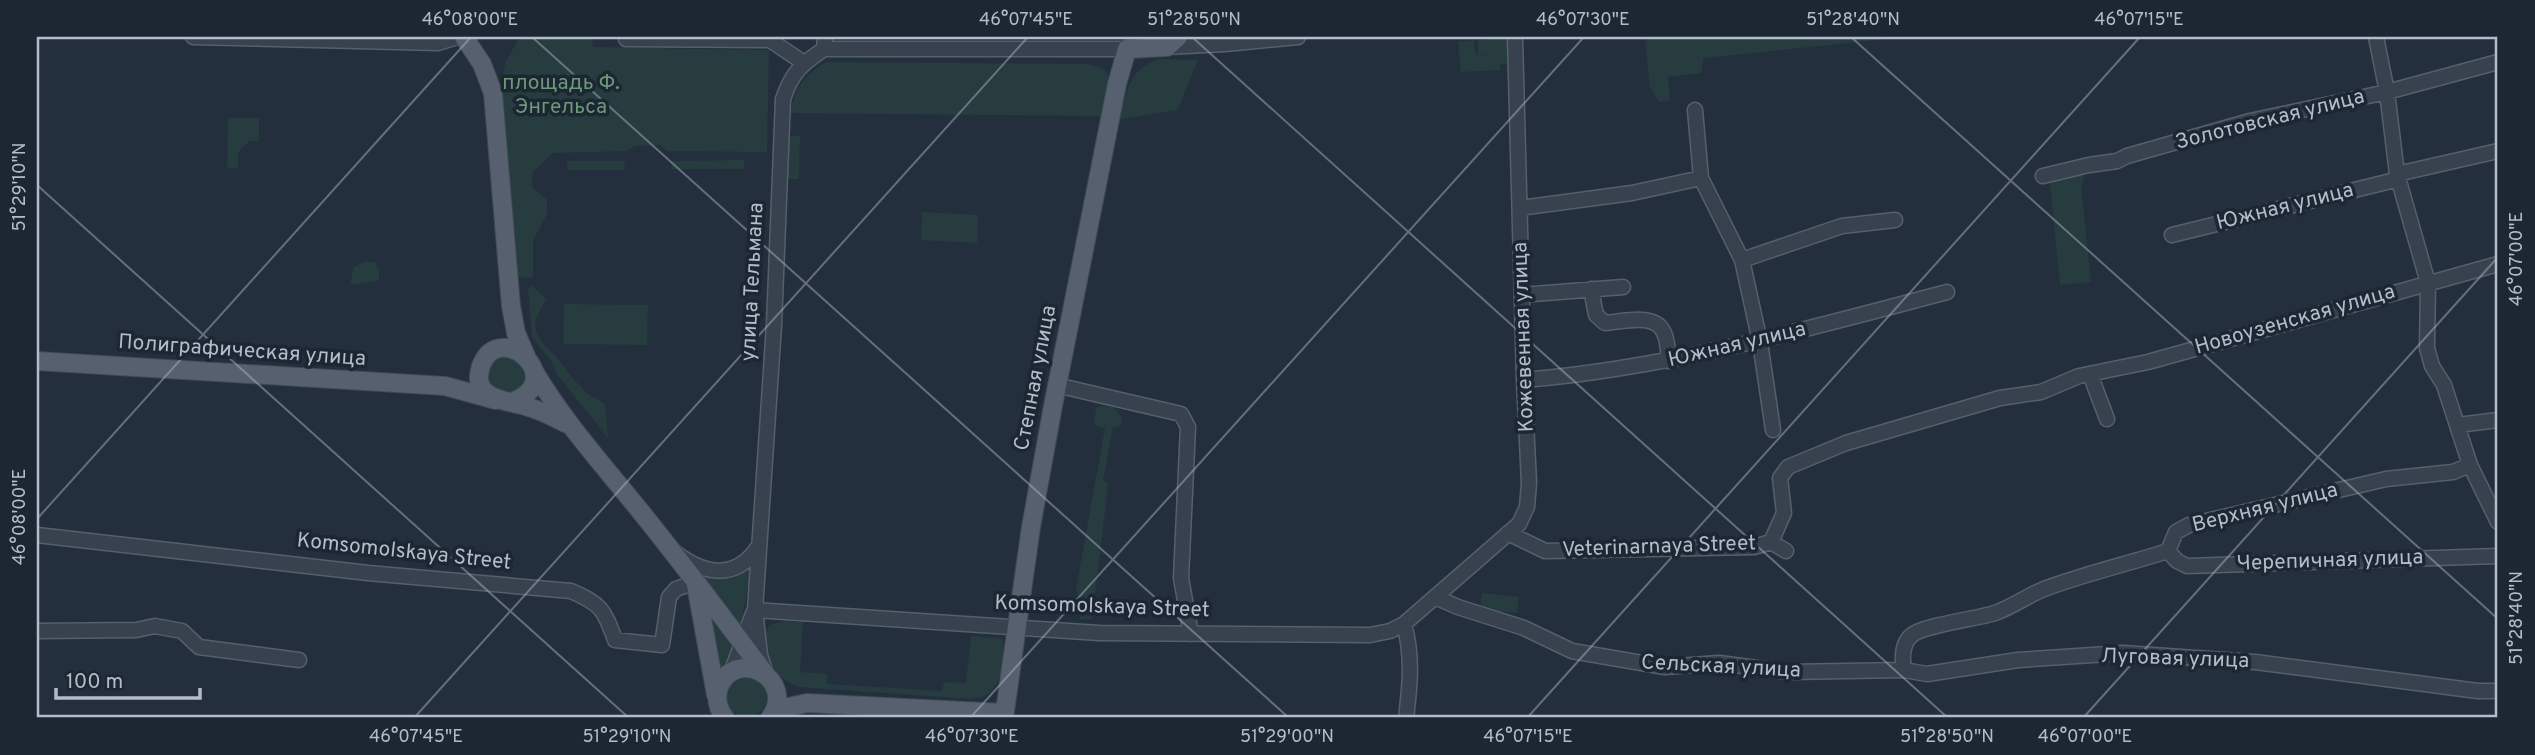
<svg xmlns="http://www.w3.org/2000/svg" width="2535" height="755" viewBox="0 0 2535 755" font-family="Overpass,sans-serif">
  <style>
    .green { fill: #263c3f }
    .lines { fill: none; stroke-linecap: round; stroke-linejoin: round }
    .minor-casing { stroke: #565f6c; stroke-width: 17 }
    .major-casing { stroke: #414a57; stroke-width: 20 }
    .minor { stroke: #38414e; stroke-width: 14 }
    .major { stroke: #56606e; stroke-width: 18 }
    .ticks { fill: none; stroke: #b4bcc9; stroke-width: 2; stroke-opacity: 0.45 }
    .labels { text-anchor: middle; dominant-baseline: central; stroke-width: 7; stroke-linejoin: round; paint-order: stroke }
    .park-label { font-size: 21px; fill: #6b9a76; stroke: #1d2633 }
    .street-label { font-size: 21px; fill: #b4bcc9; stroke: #1d2633 }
    .neatline { fill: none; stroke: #b4bcc9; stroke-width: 2.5 }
    .ticks-label { font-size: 18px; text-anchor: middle; fill: #b4bcc9 }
  </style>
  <rect width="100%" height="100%" fill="#242f3e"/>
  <!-- green -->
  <path class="green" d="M520,37L592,39L593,47L769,50L767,152L667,151L660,145L635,146L627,151L553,153L532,173V187L547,200V214L533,241V278L515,277L501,83L506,61Z
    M1509,37L1510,65L1500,64L1501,70L1461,72L1458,42L1473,40L1476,55L1489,54H1478V40Z
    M1645,37H1909L1703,58L1702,73L1668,77L1670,101L1659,102L1650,88Z
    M1159,59L1198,60L1179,107L1176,110L1120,119C1127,90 1129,69 1159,59Z
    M826,62L1086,64C1121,69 1109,91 1103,116L790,113C796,86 802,77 826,62Z
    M228,118H259V141H249L238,152V168H227Z
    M786,136H800L799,179H785Z
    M744,160V169H672L671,161Z
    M567,161H625L624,170H567Z
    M2082,173L2084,179L2081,185L2091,282L2060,285L2050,182L2053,179Z
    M922,212L978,215L977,243L921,240Z
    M364,262H375L379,272V280L350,285L354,267Z
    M532,286L546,299L535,320L536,332L546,347L557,357L569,374L588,394L605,404L608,438L556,373L552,362L532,337L528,289Z
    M564,304L648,305L647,345L563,344Z
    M489 375a18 18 0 1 1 36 0a18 18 0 1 1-36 0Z
    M1100,406L1113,407L1122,418L1120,426L1113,427L1103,481L1107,482L1108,486L1092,620L1080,619L1082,604L1076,589L1105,428L1094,425L1096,408Z
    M752,566L740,629L701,572L730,576Z
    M1482,593L1519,597L1517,613L1480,609Z
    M707,604L735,643L721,676Z
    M785,621L803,622L800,672L827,674V684L942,691L944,682L966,683L971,636L1003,639C1005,655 1003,683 988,694C984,698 977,698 971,699L799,687C772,676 756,653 769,625Z
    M727 697a20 20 0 1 1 40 0a20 20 0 1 1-40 0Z"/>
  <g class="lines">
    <!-- minor casing -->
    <g class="minor-casing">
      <path id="minor" d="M193,37L438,43L457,37
        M2376,37L2387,92L2397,174L2428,283L2427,348L2432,366L2444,385L2470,465L2498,522
        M626,39L770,40L804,63
        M1167,47L1225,44L1298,37
        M824,49H1127
        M1695,110L1701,178L1742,260L1760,342L1773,430
        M2397,174L2498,151
        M2043,176L2089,165L2117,161L2127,156L2250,121L2387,92L2498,62
        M1520,208L1632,193L1701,178
        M2172,235L2399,179
        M1742,260L1842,226L1895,220
        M1591,289L1596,315L1605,323C1622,322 1656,312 1664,333C1668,341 1668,352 1669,361
        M1522,295L1623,287
        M2090,374L2107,419
        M1524,380C1669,368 1807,329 1947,292
        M1056,385L1181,414L1188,427L1181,578L1191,634
        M2458,425L2498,420
        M1508,533L1545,551L1754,547L1771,542
        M37,535L368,573L571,591C601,604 604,609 615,640L662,645L669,597L676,589L696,582
        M1786,551L1771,542L1784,513L1780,478L1788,467L1846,443L2000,398L2041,392L2079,376L2148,362L2498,264
        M2168,551L2177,561L2187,566L2498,556
        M676,553C705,575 736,580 758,547
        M1435,597L1458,607L1524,628L1572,651L1665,667L1719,663L1788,672L1904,670L1927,674L2018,660L2123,653L2255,662L2478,691H2498
        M755,610L1099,633L1370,635L1390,631L1404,624L1519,524L1527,507L1529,483L1524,380L1515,37
        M1404,624C1413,655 1410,686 1406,718
        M37,631L136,630L155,626L182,631L199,647L299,660
        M1904,670C1902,658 1902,643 1912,635C1924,625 1977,619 1995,613C2012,607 2027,596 2044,589C2084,574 2127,564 2168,551L2176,532L2189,525L2386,479L2453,472L2470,465
        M765,671L760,655L755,610L774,325L783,99C792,72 802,64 824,49L825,37
        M731,673L754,611"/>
    </g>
    <!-- major casing -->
    <g class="major-casing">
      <path id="major" d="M464,37L482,64L493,93L511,306L516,333L526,356
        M37,361L445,386L496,400
        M534,371C564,422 604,466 641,512C684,565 725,620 766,675
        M512,402C571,380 499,317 481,366C470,399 505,400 525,406C539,410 552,416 565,423
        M696,585L716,695
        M772,716L784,708L807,703L1004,713
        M725,718C718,709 715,699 719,687C736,646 798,679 770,718
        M1004,718L1031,527L1053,406L1117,84L1127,49L1167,47L1178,37"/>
    </g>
    <!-- minor -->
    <use href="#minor" class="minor"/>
    <!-- major -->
    <use href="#major" class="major"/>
  </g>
  <!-- ticks -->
  <path class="ticks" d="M532,37L1289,718M1192,37L1948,718M1851,37L2498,619M37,185L629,718M37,519L471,37M414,718L1028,37M970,718L1584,37M1527,718L2140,37M2083,718L2498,257"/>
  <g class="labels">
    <!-- park labels -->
    <g class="park-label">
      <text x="561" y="83">площадь Ф.<tspan x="561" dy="24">Энгельса</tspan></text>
    </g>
    <!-- street labels -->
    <g class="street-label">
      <text transform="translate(2270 120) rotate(-14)">Золотовская улица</text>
      <text transform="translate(2285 207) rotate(-14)">Южная улица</text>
      <text transform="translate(753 282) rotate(-87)">улица Тельмана</text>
      <text transform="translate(2295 320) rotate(-16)">Новоузенская улица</text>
      <text transform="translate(1524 337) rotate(-92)">Кожевенная улица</text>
      <text transform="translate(1737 345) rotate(-13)">Южная улица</text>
      <text transform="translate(242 351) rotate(4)">Полиграфическая улица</text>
      <text transform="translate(1036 378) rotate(-79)">Степная улица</text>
      <text transform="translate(2265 508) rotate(-14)">Верхняя улица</text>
      <text transform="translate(1659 547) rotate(-2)">Veterinarnaya Street</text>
      <text transform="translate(404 552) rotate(6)">Komsomolskaya Street</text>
      <text transform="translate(2330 561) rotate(-2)">Черепичная улица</text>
      <text transform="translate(1102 607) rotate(2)">Komsomolskaya Street</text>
      <text transform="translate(2175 659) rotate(2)">Луговая улица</text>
      <text transform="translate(1721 667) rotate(3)">Сельская улица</text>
    </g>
  </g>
  <!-- border -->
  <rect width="2535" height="755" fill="none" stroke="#1d2633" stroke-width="77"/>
  <!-- scale -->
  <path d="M56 688v10h144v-10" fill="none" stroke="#b4bcc9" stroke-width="3.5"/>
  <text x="66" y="688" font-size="21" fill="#b4bcc9" stroke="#1d2633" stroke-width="5" paint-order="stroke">100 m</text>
  <rect x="38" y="38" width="2458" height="678" class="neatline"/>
  <g class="ticks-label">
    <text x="470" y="25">46°08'00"E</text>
    <text x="1026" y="25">46°07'45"E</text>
    <text x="1194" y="25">51°28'50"N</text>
    <text x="1583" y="25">46°07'30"E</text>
    <text x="1853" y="25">51°28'40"N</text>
    <text x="2139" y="25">46°07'15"E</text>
    <text transform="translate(19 187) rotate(-90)" y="6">51°29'10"N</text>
    <text transform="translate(2516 259) rotate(-90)" y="6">46°07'00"E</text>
    <text transform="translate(19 517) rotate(-90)" y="6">46°08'00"E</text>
    <text transform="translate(2516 618) rotate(-90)" y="6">51°28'40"N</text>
    <text x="416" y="742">46°07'45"E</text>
    <text x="627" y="742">51°29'10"N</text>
    <text x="972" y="742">46°07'30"E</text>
    <text x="1287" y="742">51°29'00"N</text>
    <text x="1528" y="742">46°07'15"E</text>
    <text x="1947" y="742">51°28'50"N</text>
    <text x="2085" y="742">46°07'00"E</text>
  </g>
</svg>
